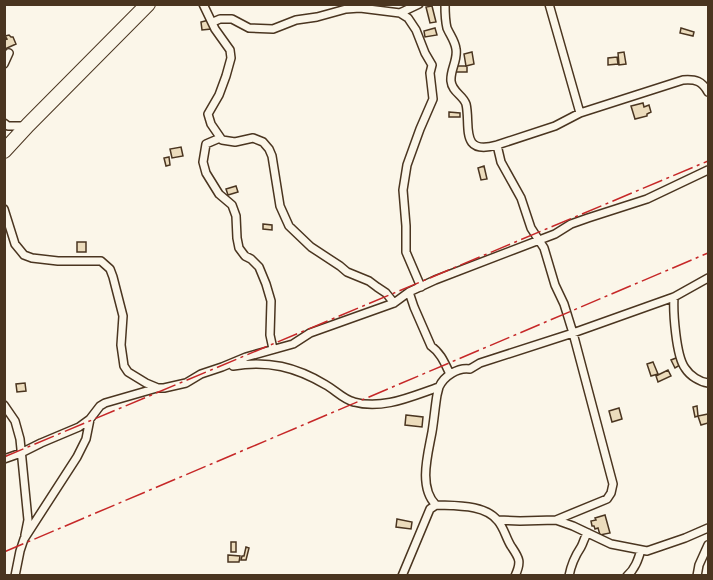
<svg xmlns="http://www.w3.org/2000/svg" width="713" height="580" viewBox="0 0 713 580" font-family="'Noto Sans',sans-serif">
  <style>
    .building { fill: #ecdcbc; stroke: #4a3520; stroke-width: 1.5 }
    .lines { fill: none; stroke-linecap: round; stroke-linejoin: round }
    .street-casing { stroke: #4a3520; stroke-width: 10 }
    .highway-casing { stroke: #4a3520; stroke-width: 16 }
    .street { stroke: #fbf6e9; stroke-width: 7 }
    .highway { stroke: #fbf6e9; stroke-width: 14 }
    .power { stroke: #c62828; stroke-width: 1.5; stroke-dasharray: 21 4.5 3 4.5; stroke-linecap: butt }
  </style>
  <rect width="100%" height="100%" fill="#fbf6e9"/>
  <!-- building -->
  <path class="building" d="M432,6L436,22L430,23L426,7Z
    M209,20L211,29L202,30L201,22Z
    M435,28L437,35L425,37L424,31Z
    M681,28L694,32L693,36L680,33Z
    M9,35L11,37H13L16,44L5,49L4,40L7,39L5,36Z
    M472,52L474,64L466,66L464,54Z
    M624,52L626,64L619,65L618,53Z
    M617,57L618,64L608,65V58Z
    M456,66H467V72H456Z
    M643,103L644,107L649,105L651,112L647,114V116L635,119L631,106Z
    M449,112L460,113V117H449Z
    M181,147L183,156L172,158L170,149Z
    M169,157L170,165L166,166L164,158Z
    M484,166L487,179L481,180L478,168Z
    M236,186L238,192L228,195L226,189Z
    M263,224L272,225V230L263,229Z
    M77,242H86V252H77Z
    M676,358L680,365L675,368L671,360Z
    M653,362L658,374L651,376L647,364Z
    M668,370L671,376L658,382L656,376Z
    M25,383L26,391L17,392L16,384Z
    M697,406L698,416L695,417L693,407Z
    M619,408L622,419L612,422L609,411Z
    M708,414V423L701,425L698,416Z
    M406,415L423,417L422,427L405,425Z
    M605,515L610,533L600,535L598,528L595,529L594,526H592L591,521L596,520L595,518Z
    M397,519L412,522L411,529L396,527Z
    M231,542H236V552H231Z
    M246,547L249,548L246,560H241L242,556H244Z
    M228,555L240,556L239,562H228Z"/>
  <g class="lines">
    <!-- street casing -->
    <g class="street-casing">
      <path id="street" d="M203,4L215,29L230,50L231,58L226,76L219,95L208,114L211,124L222,140L235,142L253,138L263,142L269,149L272,156L280,206L289,226L311,247L340,266L347,272L369,281L377,287L386,293L394,303
        M445,4C445,12 445,20 447,28C450,35 455,41 456,49C458,60 450,70 451,81C452,92 463,95 466,104C471,125 459,156 497,145L555,126L580,113L683,80C696,79 702,81 708,92
        M549,4L580,113
        M400,13L408,18L416,30L425,53L432,65L430,73L433,99L420,129L407,165L403,190L406,226V252L421,287
        M213,22L220,19H232L249,28L273,29L296,20L317,17L346,9L360,8L400,13L419,4
        M4,64L9,53
        M4,123L8,126H25
        M221,139L220,138L206,144L203,162L206,173L219,194L232,205L236,216L237,238L239,248L245,256L251,259L259,267L266,284L271,301L270,335L273,349
        M497,145L501,162L521,198L531,228L544,248L555,285L564,304L573,333L613,484L611,493L607,499L556,520L520,521L498,520
        M4,209L15,244L24,255L32,258L58,261H101L110,269L113,277L123,316L121,345L124,366L128,372L146,383L158,388H164L186,383L201,374L222,367L246,357L293,344L310,333L394,303L409,292L435,280L555,234L571,224L588,218L647,199L708,170
        M409,292L414,307L431,346C441,353 445,364 450,374
        M674,297C673,312 676,356 685,368C690,376 700,382 708,383
        M233,366C268,360 296,367 326,385C335,390 344,400 354,402C383,410 412,396 439,387C444,376 458,367 470,369L480,363L573,333L674,297L708,278
        M439,387L437,395C435,407 434,420 432,432C428,454 418,487 436,505C455,506 485,504 498,521C504,528 506,538 511,546C519,558 522,561 515,576
        M4,405L15,421L20,439L28,520L25,535
        M4,459L21,453L41,443L79,427L90,419L100,406L105,403L157,388
        M556,520L573,526L611,544L647,551L685,538L708,528
        M15,576L20,551L24,539L77,457L86,439L90,419
        M402,576L430,509L436,505
        M569,576C571,565 575,556 581,547C584,542 584,537 588,533
        M627,576C635,569 638,560 641,550
        M697,576L699,565L708,545"/>
    </g>
    <!-- highway casing -->
    <g class="highway-casing">
      <path id="highway" d="M4,151L28,125L148,4"/>
    </g>
    <!-- street -->
    <use href="#street" class="street"/>
    <!-- highway -->
    <use href="#highway" class="highway"/>
    <!-- power -->
    <path class="power" d="M4,457L708,161
      M4,552L708,253"/>
  </g>
  <!-- border -->
  <rect width="713" height="580" fill="none" stroke="#4a3520" stroke-width="12"/>
</svg>
